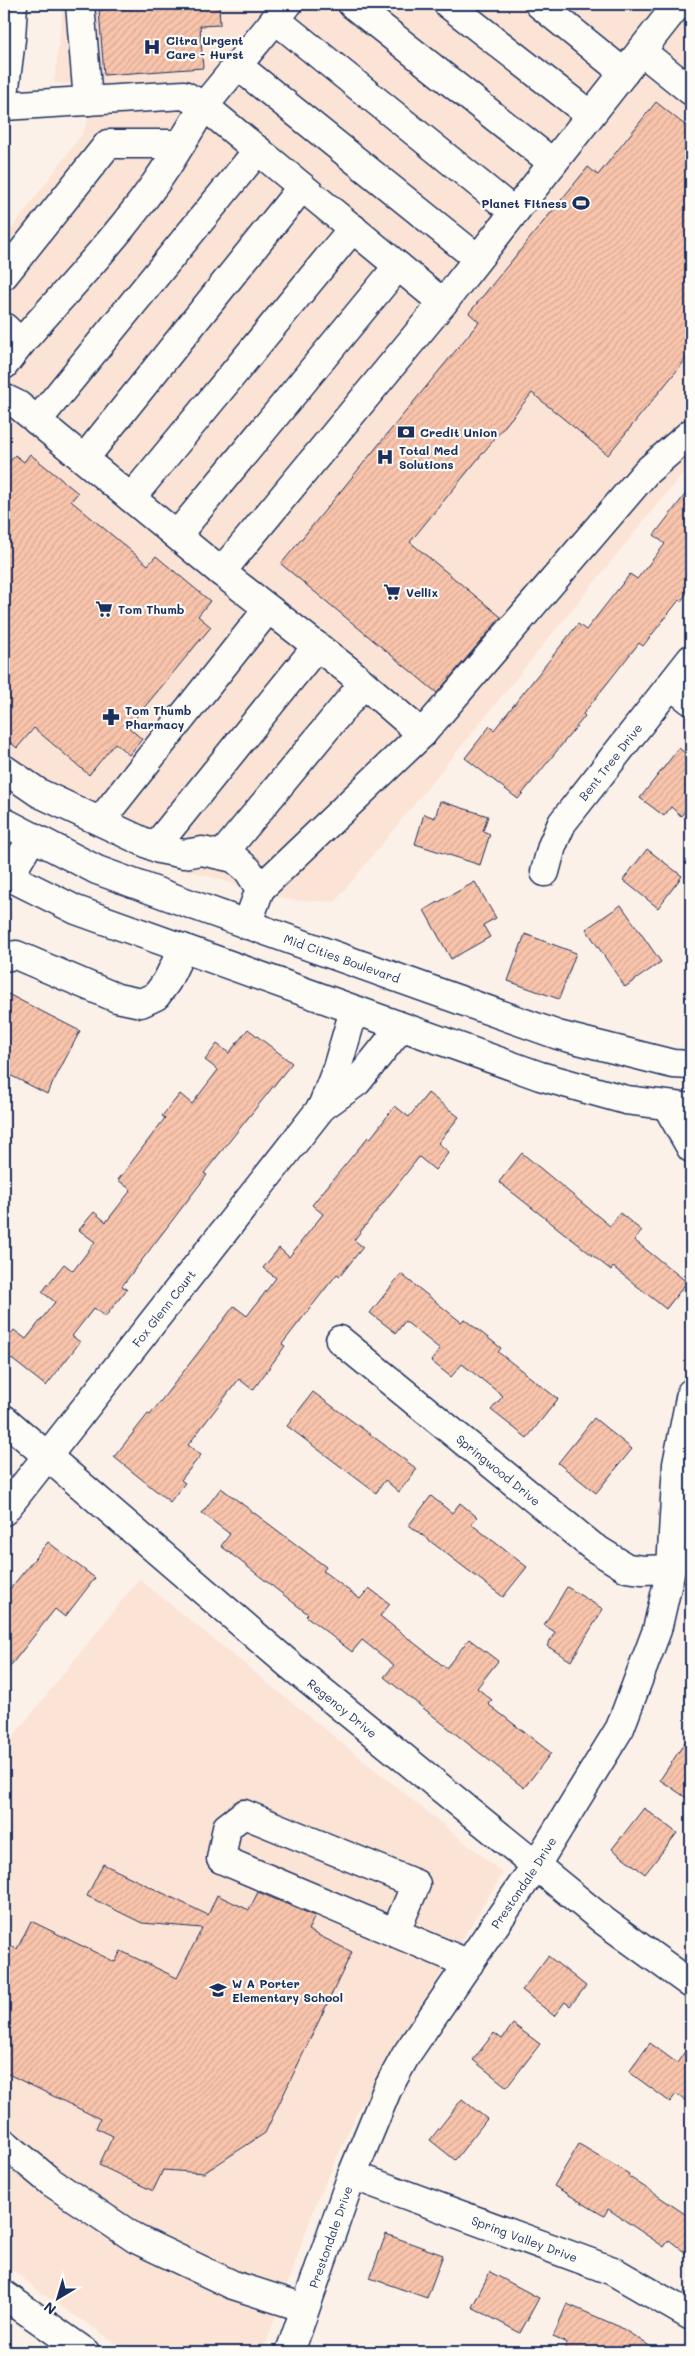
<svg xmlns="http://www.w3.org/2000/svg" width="695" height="2356" viewBox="0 0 695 2356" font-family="Mali,sans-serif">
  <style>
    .built { fill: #fbe4d6 }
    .building { fill: url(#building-hatch); stroke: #1b2f5e }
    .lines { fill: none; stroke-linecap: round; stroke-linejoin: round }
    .minor-casing { stroke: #1b2f5e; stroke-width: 31 }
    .major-casing { stroke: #1b2f5e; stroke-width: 31 }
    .minor { stroke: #fdfcf7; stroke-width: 28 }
    .major { stroke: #fdfcf7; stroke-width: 28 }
    .labels { text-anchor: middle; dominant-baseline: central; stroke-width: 4.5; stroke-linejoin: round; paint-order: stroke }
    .poi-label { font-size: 12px; font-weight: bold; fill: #1b2f5e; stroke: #fdfcf7; text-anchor: start }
    .street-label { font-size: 12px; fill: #1b2f5e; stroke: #fdfcf7 }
  </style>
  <defs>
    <pattern id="building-hatch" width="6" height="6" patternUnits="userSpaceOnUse" patternTransform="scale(1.25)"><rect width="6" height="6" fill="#f9c4ab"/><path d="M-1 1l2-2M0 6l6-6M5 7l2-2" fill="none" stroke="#d5a996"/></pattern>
  </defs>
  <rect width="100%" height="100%" fill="#fcf1e8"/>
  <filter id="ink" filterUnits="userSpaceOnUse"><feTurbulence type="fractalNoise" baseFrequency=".02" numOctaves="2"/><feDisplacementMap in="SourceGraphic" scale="10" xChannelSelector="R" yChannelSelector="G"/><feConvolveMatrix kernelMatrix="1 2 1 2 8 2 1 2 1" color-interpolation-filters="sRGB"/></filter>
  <g filter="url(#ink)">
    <!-- built -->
    <path class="built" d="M63,4H691V463L335,902L289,900L148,859L4,787V239L82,134L103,86L54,83Z
      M139,1579L503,1873L360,2107L317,2201L263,2352H129L41,2293L4,2263V1748Z"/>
    <!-- building -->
    <path class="building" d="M193,4H219L220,25L200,26L203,68L104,75L99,10Z
      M656,102L691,130V353L608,455L532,393L410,542L501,617L437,693L281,564L479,322L469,313L588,167L598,175Z
      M30,454L78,493L71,501L148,565L156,556L210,601L198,616L211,627L128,727L142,739L129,755L115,743L89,775L34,728L17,748L4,737V468L15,455L24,462Z
      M691,487V588L681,601L679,600L643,646L639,643L583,714L585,716L518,799L465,758L490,726L494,730L578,624L586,630L630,574L637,579L665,544L654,535Z
      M679,748L691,758V803L681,816L671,807L664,816L640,798Z
      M440,801L488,816L483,831L490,834L480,865L415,844L424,814L435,818Z
      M647,849L682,876L658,908L623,880Z
      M475,882L496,918L483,925L490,937L451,959L424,910Z
      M621,905L661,962L625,987L586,929Z
      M525,934L576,953L559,999L508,981Z
      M4,992L80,1031L47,1094L4,1072Z
      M248,1029L292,1063L204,1173L207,1175L122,1286L127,1289L105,1317L94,1308L72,1336L80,1342L46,1386L4,1353V1343L14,1330L26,1339L55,1302L42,1292L64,1264L73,1271L95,1242L79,1230L94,1212L106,1222L131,1190L118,1180L165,1118L162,1116L180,1094L192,1104L218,1070L205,1060L217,1044L229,1053Z
      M428,1093L459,1117L438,1143L449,1152L435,1170L419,1157L354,1240L363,1247L340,1276L337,1274L282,1344L285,1346L253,1390L239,1379L188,1445L201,1455L181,1480L185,1483L170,1502L114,1457L148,1414L150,1415L234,1306L247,1316L276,1278L263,1268L279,1248L289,1257L323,1214L312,1205L368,1137L370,1139L395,1106L409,1117Z
      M522,1153L610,1226L620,1213L642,1231L634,1240L687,1282L666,1309L613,1267L611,1270L499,1182Z
      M401,1274L461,1322L464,1319L501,1348L498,1352L558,1399L527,1438L491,1410L503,1396L462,1364L451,1377L431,1361L440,1349L405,1321L396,1333L370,1313Z
      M313,1392L417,1469L399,1492L385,1480L376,1493L287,1426Z
      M594,1418L632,1449L596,1493L558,1463Z
      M221,1488L326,1567L323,1571L360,1599L369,1588L390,1604L380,1616L446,1668L469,1639L498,1661L477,1688L492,1700L488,1704L551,1753L524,1788L384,1677L394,1665L362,1640L352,1652L306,1616L308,1614L221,1546L230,1534L202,1513Z
      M431,1496L452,1513L460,1503L477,1517L471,1524L527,1567L503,1597L409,1525Z
      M48,1542L95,1578L65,1617L55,1609L4,1674V1584L10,1589Z
      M567,1587L603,1609L571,1661L547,1646L555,1632L544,1625Z
      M691,1733V1801L660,1780Z
      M644,1808L677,1833L645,1874L612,1849Z
      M103,1864L208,1915L217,1895L249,1910L258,1892L315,1916L308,1930L352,1952L265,2133L204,2173L163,2170L153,2191L99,2165L113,2136L96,2128L100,2119L4,2072V1954L8,1945L17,1949L31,1921L115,1962L121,1951L177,1978L202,1928L142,1923L87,1896Z
      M548,1956L586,1986L570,2006L565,2002L554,2016L522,1990Z
      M513,2024L540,2044L507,2087L473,2060L494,2033L502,2039Z
      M650,2043L677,2063L691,2043V2105L676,2094L670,2102L629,2072Z
      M462,2099L487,2119L455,2160L430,2140Z
      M579,2144L629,2174L628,2176L691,2218V2257L669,2240L664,2247L608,2209L604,2216L554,2186Z
      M386,2234L443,2255L427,2298L370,2278Z
      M490,2272L539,2298L520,2333L472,2307Z
      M567,2304L620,2327L659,2352H563L567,2343L553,2337Z"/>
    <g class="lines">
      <!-- minor casing -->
      <g class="minor-casing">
        <g id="minor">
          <path d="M80,4L88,101"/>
          <path d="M288,4L204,106L443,303L678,4"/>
          <path d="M352,4L553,163"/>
          <path d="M448,4L590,115"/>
          <path d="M539,4L624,73"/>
          <path d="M275,19L514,212"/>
          <path d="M641,51L691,91"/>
          <path d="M237,65L477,258"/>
          <path d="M4,106L184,95L204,106L181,144H108L4,275"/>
          <path d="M4,327L21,343L4,365"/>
          <path d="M21,343C76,279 138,217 181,144"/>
          <path d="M4,398L18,405L221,572L443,303"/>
          <path d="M37,421L258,150"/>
          <path d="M84,459L302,187"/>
          <path d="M131,498L353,228"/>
          <path d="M177,535L398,266"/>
          <path d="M221,572L349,671L422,734L260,889"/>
          <path d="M671,685L691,701"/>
          <path d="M422,734L646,472L691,433"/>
          <path d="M4,769L39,793L159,849L184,854L202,851L234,858L248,870L260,889L247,925"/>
          <path d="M100,821L268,609"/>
          <path d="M155,847L317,646"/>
          <path d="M222,855L363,684"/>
          <path id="s1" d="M545,872L552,846L562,823L691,659"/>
          <path d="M4,957L16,955L117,998L141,1003L156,996L167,981L183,948"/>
          <path d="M667,1106L691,1148"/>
          <path d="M322,1107L337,1068L354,1010"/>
          <path id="s2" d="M340,1340L593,1547L627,1568L643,1570L671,1569"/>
          <path id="s3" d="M4,1419L291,1666L604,1921L691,1984"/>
          <path id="s4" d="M4,1511L322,1107L357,1082L401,1027"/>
          <path d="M395,1933L416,1884L244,1814L227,1827L221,1859L469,1964"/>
          <path d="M4,2143L51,2182L136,2239L233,2285L305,2308"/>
          <path id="s5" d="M352,2175L613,2271L691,2316"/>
          <path d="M4,2295L85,2352"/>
          <path id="s6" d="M290,2352L352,2175L387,2090L406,2055L536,1865L620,1728L657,1630L671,1569L677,1464L691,1393"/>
        </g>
      </g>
      <!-- major casing -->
      <g class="major-casing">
        <g id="major">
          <path d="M4,95L11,39L13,4"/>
          <path id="s7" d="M4,822L97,870L193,905L558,1035L673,1064L691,1065"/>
          <path d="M4,874L76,910L540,1076L626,1100L691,1108"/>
          <path d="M9,877L32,838"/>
        </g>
      </g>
      <!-- minor -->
      <use href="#minor" class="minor"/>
      <!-- major -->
      <use href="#major" class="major"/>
    </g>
  </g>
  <!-- icons -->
  <defs>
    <g id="hospital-bare" transform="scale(1.35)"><path d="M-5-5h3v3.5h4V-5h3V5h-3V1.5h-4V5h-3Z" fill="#1b2f5e" stroke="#fdfcf7" stroke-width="2.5" paint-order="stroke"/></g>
    <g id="stadium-bare" transform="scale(1.35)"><path d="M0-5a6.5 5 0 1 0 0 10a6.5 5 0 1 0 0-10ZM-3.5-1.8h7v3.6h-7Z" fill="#1b2f5e" stroke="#fdfcf7" stroke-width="2.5" paint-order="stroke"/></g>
    <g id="bank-bare" transform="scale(1.35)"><path d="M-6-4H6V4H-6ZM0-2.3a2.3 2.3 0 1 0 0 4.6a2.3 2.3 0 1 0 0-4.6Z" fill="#1b2f5e" stroke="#fdfcf7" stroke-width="2.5" paint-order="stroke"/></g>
    <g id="supermarket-bare" transform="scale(1.35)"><path d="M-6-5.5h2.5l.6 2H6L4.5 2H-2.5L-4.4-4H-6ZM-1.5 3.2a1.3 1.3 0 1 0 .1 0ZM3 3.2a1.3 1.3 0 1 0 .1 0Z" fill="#1b2f5e" stroke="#fdfcf7" stroke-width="2.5" paint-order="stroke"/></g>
    <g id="pharmacy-bare" transform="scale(1.35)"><path d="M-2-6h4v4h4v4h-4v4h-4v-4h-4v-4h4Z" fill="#1b2f5e" stroke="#fdfcf7" stroke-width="2.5" paint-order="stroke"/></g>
    <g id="school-bare" transform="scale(1.35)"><path d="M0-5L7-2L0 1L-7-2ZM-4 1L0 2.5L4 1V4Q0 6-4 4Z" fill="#1b2f5e" stroke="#fdfcf7" stroke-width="2.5" paint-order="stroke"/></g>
  </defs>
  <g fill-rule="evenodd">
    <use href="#hospital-bare" x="152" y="47"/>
    <use href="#stadium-bare" x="581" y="203"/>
    <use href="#bank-bare" x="406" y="432"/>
    <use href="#hospital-bare" x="385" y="457"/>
    <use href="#supermarket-bare" x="392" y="592"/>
    <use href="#supermarket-bare" x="104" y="609"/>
    <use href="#pharmacy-bare" x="111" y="717"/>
    <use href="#school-bare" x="218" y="1990"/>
  </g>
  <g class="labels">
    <!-- poi labels -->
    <g class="poi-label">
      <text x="166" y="40">Citra Urgent<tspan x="166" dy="14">Care - Hurst</tspan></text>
      <text x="567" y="203" text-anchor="end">Planet Fitness</text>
      <text x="420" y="432">Credit Union</text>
      <text x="399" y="450">Total Med<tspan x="399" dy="14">Solutions</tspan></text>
      <text x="406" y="592">Vellix</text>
      <text x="118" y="609">Tom Thumb</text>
      <text x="125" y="710">Tom Thumb<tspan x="125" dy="14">Pharmacy</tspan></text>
      <text x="232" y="1983">W A Porter<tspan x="232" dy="14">Elementary School</tspan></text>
    </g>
    <!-- street labels -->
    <g class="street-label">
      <text stroke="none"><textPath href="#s1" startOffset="130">Bent Tree Drive</textPath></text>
      <text stroke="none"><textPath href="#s7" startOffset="365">Mid Cities Boulevard</textPath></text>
      <text stroke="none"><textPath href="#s4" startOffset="258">Fox Glenn Court</textPath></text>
      <text stroke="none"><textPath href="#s2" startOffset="205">Springwood Drive</textPath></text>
      <text stroke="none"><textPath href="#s3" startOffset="445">Regency Drive</textPath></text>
      <text stroke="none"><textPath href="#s6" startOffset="528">Prestondale Drive</textPath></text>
      <text stroke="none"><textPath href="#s6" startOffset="122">Prestondale Drive</textPath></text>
      <text stroke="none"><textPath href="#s5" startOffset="184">Spring Valley Drive</textPath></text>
    </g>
  </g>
  <!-- margin -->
  <rect width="695" height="2356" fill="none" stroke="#fdfcf7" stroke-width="20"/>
  <rect x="10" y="10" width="675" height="2336" fill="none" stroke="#1b2f5e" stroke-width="2" filter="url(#ink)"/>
  <!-- north arrow -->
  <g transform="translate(58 2298) rotate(218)" stroke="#fdfcf7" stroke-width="4" paint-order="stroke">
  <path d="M0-4L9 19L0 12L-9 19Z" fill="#1b2f5e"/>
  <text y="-8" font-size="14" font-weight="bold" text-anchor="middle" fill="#1b2f5e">N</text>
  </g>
</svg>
